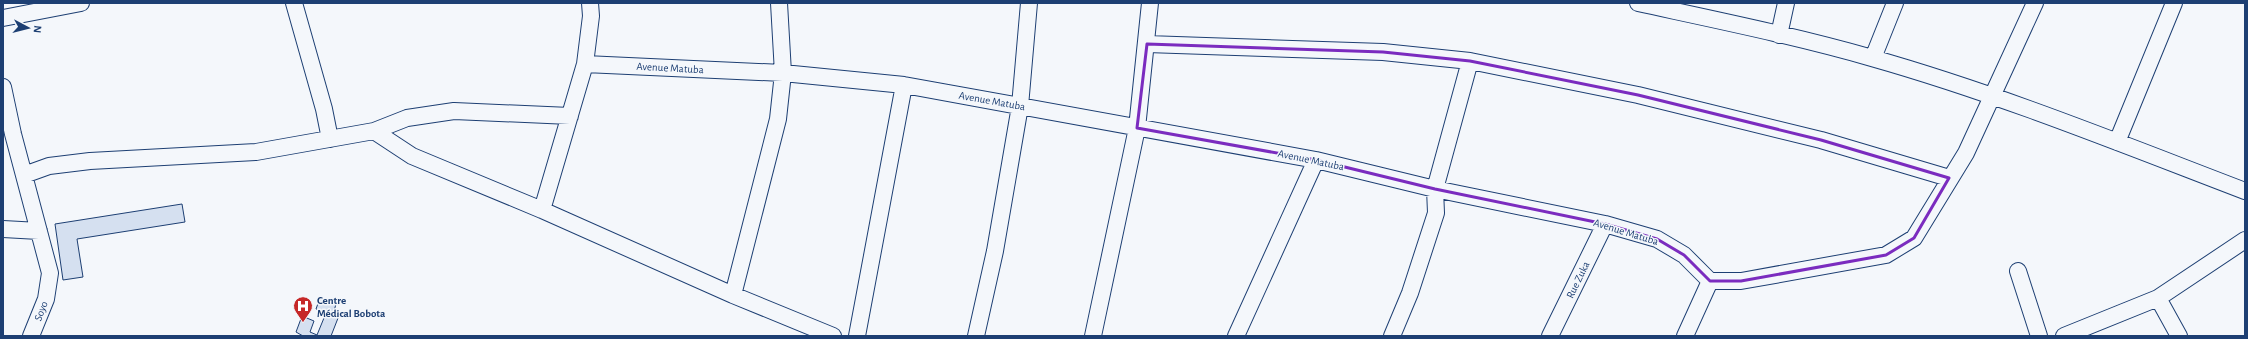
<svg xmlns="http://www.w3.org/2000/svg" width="2248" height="339" viewBox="0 0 2248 339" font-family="'Alegreya Sans',sans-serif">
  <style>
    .building { fill: #d5e0f0; stroke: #1d3f73 }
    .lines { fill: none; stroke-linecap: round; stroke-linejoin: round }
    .street-casing { stroke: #1d3f73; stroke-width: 18 }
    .street { stroke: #f4f7fb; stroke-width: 16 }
    .marked { fill: none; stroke: #7b2cbf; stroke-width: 3; stroke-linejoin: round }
    .labels { text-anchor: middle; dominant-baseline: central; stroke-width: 3; stroke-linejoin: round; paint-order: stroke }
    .street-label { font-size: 11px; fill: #1d3f73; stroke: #f4f7fb }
    .poi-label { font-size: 11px; font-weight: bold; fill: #1d3f73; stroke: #f4f7fb; text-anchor: start }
  </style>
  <rect width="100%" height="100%" fill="#f4f7fb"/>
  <!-- building -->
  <path class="building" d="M182,204L185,222L77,239L83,277L63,280L55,224Z
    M320,298L336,304L334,311L340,313L331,336H303L296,332L302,316L314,321L310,332L317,335L326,313L316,309Z"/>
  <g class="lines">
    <!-- street casing -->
    <g class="street-casing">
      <path id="street" d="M294,3L324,109L330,139
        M1638,3C1716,20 1795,36 1872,58C1999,94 2122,144 2245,191
        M3,18L81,3
        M1779,35L1786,3
        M1147,44L1383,52L1470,61L1638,95L1821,140L1949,178
        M1873,58L1895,3
        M585,64L783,73L904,85L1316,160L1435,189L1605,224L1657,239L1684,255L1710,281H1741L1886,255L1914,238L1966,153L2035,3
        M3,87L13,134L50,273L46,299L31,336
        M374,131L407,118L454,111L570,116
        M2117,142L2174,3
        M24,175L49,166L90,161L256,152L374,131L412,156L542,210L733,295L833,336
        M542,210L585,64L591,16L590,3
        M3,229L39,231
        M2018,271L2039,336
        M733,295L778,119L783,73L779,3
        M2158,298L2179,336
        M857,336L904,85
        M976,336L995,251L1020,106L1029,3
        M1093,336L1137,128L1150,3
        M1236,336L1316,160
        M1392,336L1410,293L1436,213L1435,189L1470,61
        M1550,336L1605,224
        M1685,336L1710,281
        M2064,336L2158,298L2245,240"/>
    </g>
    <!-- street -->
    <use href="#street" class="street"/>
  </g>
  <!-- marked area -->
  <path class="marked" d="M1147,44L1383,52L1470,61L1638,95L1821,140L1949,178L1914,238L1886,255L1741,281H1710L1684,255L1657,239L1605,224L1435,189L1316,160L1137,128Z"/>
  <!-- icons -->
  <defs>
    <g id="hospital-pin" transform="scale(1)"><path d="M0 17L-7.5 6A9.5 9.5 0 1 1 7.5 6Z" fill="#c62828" stroke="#f4f7fb"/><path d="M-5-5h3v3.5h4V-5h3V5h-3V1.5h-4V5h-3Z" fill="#fff"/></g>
  </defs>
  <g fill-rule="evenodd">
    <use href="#hospital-pin" x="303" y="306"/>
  </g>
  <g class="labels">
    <!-- street labels -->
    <g class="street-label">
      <text transform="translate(670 68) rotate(3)">Avenue Matuba</text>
      <text transform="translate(992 101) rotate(10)">Avenue Matuba</text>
      <text transform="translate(1311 160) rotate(12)">Avenue Matuba</text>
      <text transform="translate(1626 232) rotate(17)">Avenue Matuba</text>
      <text transform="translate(1578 280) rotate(-64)">Rue Zuka</text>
      <text transform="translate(41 311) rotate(-69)">Soyo</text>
    </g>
    <!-- poi labels -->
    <g class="poi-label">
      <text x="317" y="300">Centre<tspan x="317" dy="13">Médical Bobota</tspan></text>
    </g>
  </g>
  <!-- border -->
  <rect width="2248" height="339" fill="none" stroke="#1d3f73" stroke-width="8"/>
  <!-- north arrow -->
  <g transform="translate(28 28) rotate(97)" stroke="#f4f7fb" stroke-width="3" paint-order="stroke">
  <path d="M0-3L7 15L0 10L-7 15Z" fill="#1d3f73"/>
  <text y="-6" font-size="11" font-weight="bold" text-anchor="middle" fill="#1d3f73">N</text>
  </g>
</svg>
